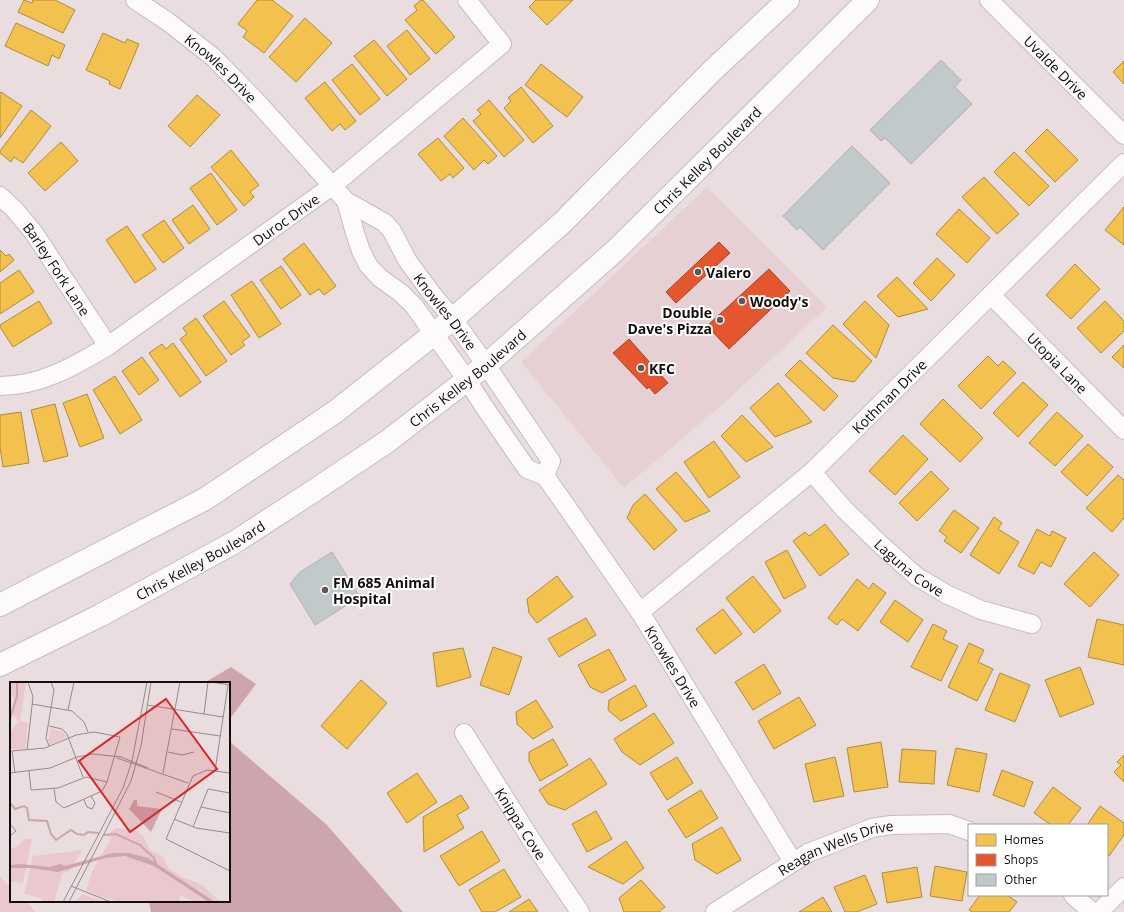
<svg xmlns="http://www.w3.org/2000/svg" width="1124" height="912" viewBox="0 0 1124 912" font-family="'Open Sans',sans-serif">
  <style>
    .built { fill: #e7d0d4 }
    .green { fill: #eac8cf }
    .water { fill: #cca5ad }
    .homes { fill: #f2c14e; stroke: #af8b3b }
    .shops { fill: #e4572e; stroke: #a64124 }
    .building { fill: #c2c9cb; stroke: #b2b0b2 }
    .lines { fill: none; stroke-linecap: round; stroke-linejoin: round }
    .street-casing { stroke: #c6bcbf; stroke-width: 20 }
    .secondary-casing { stroke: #c6bcbf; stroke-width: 24 }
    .street { stroke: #fcfafa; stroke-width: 18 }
    .secondary { stroke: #fcfafa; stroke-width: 22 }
    .poi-dot { fill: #5f5658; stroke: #fff; stroke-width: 1.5 }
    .labels { text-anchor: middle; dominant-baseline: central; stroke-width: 4; stroke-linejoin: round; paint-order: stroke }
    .street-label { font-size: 14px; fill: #140d0e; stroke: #fff }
    .poi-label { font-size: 14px; font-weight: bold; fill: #140d0e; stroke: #fff; text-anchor: start }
    .inset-river { fill: none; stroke: #cca5ad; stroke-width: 2 }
    .inset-road { fill: none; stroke: #948a8c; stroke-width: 1 }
    .view { fill: #d62828; fill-opacity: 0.15; stroke: #d62828; stroke-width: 2 }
    .inset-edge { fill: none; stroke: #140d0e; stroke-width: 2 }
  </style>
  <rect width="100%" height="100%" fill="#eadde0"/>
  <!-- built -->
  <path class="built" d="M707,187L827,307L730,398L624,488L521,362Z"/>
  <!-- green -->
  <path class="green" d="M0,877L11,888V901H25L36,912H0Z"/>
  <!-- water -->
  <path class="water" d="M231,667L256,684L229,720V683H204Z
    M229,741L326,824L403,912H151L149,901H229Z"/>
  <!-- homes -->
  <path class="homes" d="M24,0L32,3L33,0H55L75,10L63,33L18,12Z
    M257,0H272L293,16L264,53L243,37L247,31L238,24Z
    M421,0H423L455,37L436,54L405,20L417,10L414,6Z
    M536,0H573L547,25L529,7Z
    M305,18L332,43L296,82L269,57Z
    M16,23L65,45L59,59L52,55L48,66L5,46Z
    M407,30L430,59L410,75L387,46Z
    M103,33L125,43L127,39L139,44L120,89L109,84L110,81L86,70Z
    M374,40L407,79L387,96L354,56Z
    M1124,61V84L1113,72Z
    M352,64L380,99L360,115L332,80Z
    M541,64L583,97L567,117L525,85Z
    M325,82L356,121L345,130L340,124L332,131L305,98Z
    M521,87L553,126L533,143L504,108L511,101L508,98Z
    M1,92L22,106L0,138V93Z
    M197,95L220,115L190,147L168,126Z
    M489,100L524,140L504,157L473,121L481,114L477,110Z
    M31,110L51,126L23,163L14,157L11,162L0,153V151Z
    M463,118L497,156L488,164L484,160L474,170L444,136Z
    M1047,129L1078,160L1055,182L1025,151Z
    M438,138L464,168L453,178L450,174L441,181L418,154Z
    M61,142L78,161L45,191L28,173Z
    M231,150L259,185L250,192L254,197L244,206L211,167Z
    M1014,152L1049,186L1029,206L994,172Z
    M211,173L237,210L217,225L190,188Z
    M984,177L1019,214L997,234L962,197Z
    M193,205L210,229L189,244L172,220Z
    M1124,207V245L1105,230Z
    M959,209L990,238L967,263L936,234Z
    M164,220L184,248L163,263L142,235Z
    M127,226L156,269L135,283L106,240Z
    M304,243L336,286L324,295L319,289L310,295L283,259Z
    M0,250L6,256L9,254L14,260L0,272Z
    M937,258L955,275L931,301L913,283Z
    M1075,264L1100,289L1071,319L1046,295Z
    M281,266L301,295L281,309L260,280Z
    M19,270L34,292L0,314V283Z
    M897,277L928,309L898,317L877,296Z
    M252,281L281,324L259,338L231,295Z
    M39,301L52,323L13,347L0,327V325Z
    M224,301L250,336L242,342L245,345L231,355L203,316Z
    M865,301L889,325L876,358L843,324Z
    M1105,301L1124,321V331L1101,353L1077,328Z
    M196,318L227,361L206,376L180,339L187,334L183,328Z
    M833,325L872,361L854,382L833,378L806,353Z
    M173,343L201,382L180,397L149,353L162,344L166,349Z
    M1124,345V368L1112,357Z
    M988,356L998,366L1003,361L1016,373L981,409L958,386Z
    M142,357L159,380L139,395L122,371Z
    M800,360L838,396L824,411L785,375Z
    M115,376L142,420L120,434L93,390Z
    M1023,382L1048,405L1018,437L993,413Z
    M778,383L812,422L775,437L750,408Z
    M87,394L104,438L80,447L63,403Z
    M943,399L983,438L960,462L920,424Z
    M55,404L68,456L44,462L31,410Z
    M21,412L29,463L3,467L0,447V415Z
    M1057,412L1083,436L1055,466L1029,443Z
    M742,415L773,447L746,462L721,436Z
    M903,435L928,459L895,495L869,471Z
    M714,441L740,477L709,498L684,462Z
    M1088,444L1113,467L1087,496L1061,472Z
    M931,471L949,489L917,521L899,503Z
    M676,472L710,511L685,522L656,489Z
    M1118,475L1124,480V518L1112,532L1086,508Z
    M645,494L677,530L654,550L627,518L633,505Z
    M954,510L979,528L961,553L944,541L947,537L939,531Z
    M994,517L1002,523L998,529L1019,542L999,574L970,555Z
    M825,524L849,554L820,576L793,541L805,532L809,536Z
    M1037,529L1050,536L1052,531L1066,538L1051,567L1041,562L1034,574L1018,566Z
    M787,550L806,587L784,599L765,562Z
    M1094,552L1119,575L1090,607L1064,584Z
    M557,576L573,597L537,623L529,613L527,599Z
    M753,576L781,611L754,633L726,598Z
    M857,579L869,589L873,583L886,593L858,631L842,619L837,625L828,618Z
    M895,600L923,620L908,642L880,622Z
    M723,609L742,634L715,654L696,629Z
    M586,618L596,635L559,657L548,639Z
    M1097,619L1124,625V665L1088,657Z
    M933,624L947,631L943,639L958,646L941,681L911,667Z
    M969,643L984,650L978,662L993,669L977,701L948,687Z
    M493,647L522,657L509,695L480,685Z
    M463,648L471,677L437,687L433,653Z
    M609,649L626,680L602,693L590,687L578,665Z
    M764,664L781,693L753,710L735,682Z
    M1080,667L1094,704L1060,717L1045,680Z
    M1000,673L1030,685L1015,722L985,710Z
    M361,680L387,703L347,749L321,726Z
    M635,685L647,706L621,721L608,710L609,700Z
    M799,697L816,725L774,749L758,721Z
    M536,700L553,727L533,739L517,724L516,712Z
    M654,713L674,743L640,765L622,752L614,739Z
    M553,739L568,765L540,781L529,761V752Z
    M881,742L888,787L854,792L847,748Z
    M956,748L987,754L979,792L947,785Z
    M902,749L936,751L934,784L899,782Z
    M1124,755V782L1114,772L1121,765L1117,762Z
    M677,757L693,783L667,800L650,773Z
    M835,757L844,796L814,802L805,764Z
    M590,758L607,784L565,810L548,804L539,790Z
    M1002,770L1033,782L1024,807L993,795Z
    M417,773L437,802L407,823L387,793Z
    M1053,787L1081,808L1068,825H1051L1034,813Z
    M701,790L718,818L686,838L668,810Z
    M461,795L469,808L457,815L464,828L424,852L423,817Z
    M1100,806L1124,823V835L1109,856L1107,854V825H1087Z
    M596,811L612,839L587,852L572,824Z
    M722,827L741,860L717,874L695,860L692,844Z
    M482,831L500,861L459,886L440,856Z
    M626,841L644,868L623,884L588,867Z
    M935,866L967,872L962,901L930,896Z
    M917,867L922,897L887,903L882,873Z
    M504,869L521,897L495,912H482L469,890Z
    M865,875L877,904L857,912H845L834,887Z
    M641,880L665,907L659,912H624L619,898Z
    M980,895H1007L1017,902L1009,912H972L969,910Z
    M823,897L832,912H799Z
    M529,899L538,912H509Z"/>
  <!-- shops -->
  <path class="shops" d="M719,242L730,253L676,303L666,292Z
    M769,269L790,291L729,349L707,326Z
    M629,339L668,383L655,394L649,387L647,389L613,353Z"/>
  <!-- building -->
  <path class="building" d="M941,60L961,80L955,87L972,104L911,164L885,138L881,141L870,130Z
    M852,146L890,183L823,250L800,227L797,230L783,216Z
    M332,552L360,597L315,625L290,584L300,572Z"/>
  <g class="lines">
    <!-- street casing -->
    <g class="street-casing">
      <g id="street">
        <path id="s1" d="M135,0L167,21L213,57L257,102L346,201L385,223L392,231L407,260L432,294L453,319L486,365L551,461L545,476"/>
        <path id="s2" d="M989,0L1124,135"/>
        <path id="s3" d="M0,196L14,209L34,233L108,346"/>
        <path id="s4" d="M346,201L355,233L361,251L368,265L380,278L401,293L414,306L467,380L483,405L527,469L545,476L569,510L640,612L793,862"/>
        <path id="s5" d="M991,295L1124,430"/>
        <path id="s6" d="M0,386C41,386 74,366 108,346L332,186L502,44L467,0"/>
        <path id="s7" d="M812,472L844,509L880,544L916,576L946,594L981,610L1032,624"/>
        <path id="s8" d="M640,612L812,472L1124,163"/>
        <path id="s9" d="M464,733L532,841L580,912"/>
        <path d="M1073,895L1092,912"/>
        <path id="s10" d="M715,912L808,853L872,828L891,825L949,824L969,831"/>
        <path d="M1099,912L1124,887"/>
      </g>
    </g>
    <!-- secondary casing -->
    <g class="secondary-casing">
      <g id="secondary">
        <path d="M0,605L205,499L335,412L453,319L563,222L713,70L788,0"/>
        <path id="s11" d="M0,665L101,615L235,542L315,490L388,441L486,365L617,249L868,0"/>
      </g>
    </g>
    <!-- street -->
    <use href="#street" class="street"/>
    <!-- secondary -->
    <use href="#secondary" class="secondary"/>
  </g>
  <!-- markers -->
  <g class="poi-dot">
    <circle cx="698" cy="272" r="4"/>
    <circle cx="742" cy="301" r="4"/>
    <circle cx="720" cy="320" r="4"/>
    <circle cx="641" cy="368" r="4"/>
    <circle cx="325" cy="590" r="4"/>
  </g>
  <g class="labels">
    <!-- street labels -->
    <g class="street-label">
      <text stroke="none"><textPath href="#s2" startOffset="95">Uvalde Drive</textPath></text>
      <text stroke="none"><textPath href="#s1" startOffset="110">Knowles Drive</textPath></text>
      <text stroke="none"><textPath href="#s11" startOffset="874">Chris Kelley Boulevard</textPath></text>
      <text stroke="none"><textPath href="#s6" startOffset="335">Duroc Drive</textPath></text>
      <text stroke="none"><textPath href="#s3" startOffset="93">Barley Fork Lane</textPath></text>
      <text stroke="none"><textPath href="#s1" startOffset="445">Knowles Drive</textPath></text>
      <text stroke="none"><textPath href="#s5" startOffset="95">Utopia Lane</textPath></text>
      <text stroke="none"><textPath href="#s11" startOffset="550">Chris Kelley Boulevard</textPath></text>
      <text stroke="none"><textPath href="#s8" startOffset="330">Kothman Drive</textPath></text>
      <text stroke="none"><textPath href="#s11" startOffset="226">Chris Kelley Boulevard</textPath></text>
      <text stroke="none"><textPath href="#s7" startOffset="137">Laguna Cove</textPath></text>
      <text stroke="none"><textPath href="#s4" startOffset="577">Knowles Drive</textPath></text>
      <text stroke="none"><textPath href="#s9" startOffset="107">Knippa Cove</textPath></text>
      <text stroke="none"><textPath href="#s10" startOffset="138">Reagan Wells Drive</textPath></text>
    </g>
    <!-- poi labels -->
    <g class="poi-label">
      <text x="706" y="272">Valero</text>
      <text x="750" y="301">Woody's</text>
      <text x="712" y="312" text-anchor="end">Double<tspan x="712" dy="16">Dave's Pizza</tspan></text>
      <text x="649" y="368">KFC</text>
      <text x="333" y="582">FM 685 Animal<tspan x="333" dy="16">Hospital</tspan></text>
    </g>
  </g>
  <!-- overview -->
  <g transform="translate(10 682)">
    <rect width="220" height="220" fill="#eadde0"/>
    <path d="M0,0H16L10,39L18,41L15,67H0V51L9,39L1,30L4,17L0,9ZM41,46L54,50L56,55L40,63L38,58ZM106,146L125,148L133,154L140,168L153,175L159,187L174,196L191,202L211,220H184L170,213L169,220H112L88,214L76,208L82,190L102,155H98L99,151ZM14,157H22L13,201L0,199V167L8,164ZM72,168L60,189L52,192L44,220H32V216L14,212L23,174ZM72,212L80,215L95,220H66Z" fill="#eac8cf"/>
    <path d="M124,118H127V124L152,127L141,150L119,127ZM103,171H118L138,176L205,220H199L144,184L115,174L95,176L48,190L22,186H0V183L10,182L40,185L50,182L55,184Z" fill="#cca5ad"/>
    <path class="inset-river" d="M0,37L7,14V0M0,121L5,127L14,124L17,126L19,138L37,139L41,152L46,158L61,148L67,152L74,153L78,150L89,151M94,153L106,152L130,163L144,176L146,182"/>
    <path class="inset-road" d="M201,0L220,3M22,22L62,29L74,40L78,50M137,23L213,35M58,28L64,0M194,32L198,0M39,44L52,47L57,52L73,95M162,47L210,54M39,64L36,56L44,8L41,0M17,68L23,15L18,0M158,70L172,73L184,70M107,76L178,101M19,89L21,108L48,106L76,95L97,100M205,89L218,3M0,91L40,86L67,75L83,72L111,75L138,86M5,91L2,69L35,66L66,53L84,50L110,55L97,100L92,109L54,126L46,120L44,107M153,91L170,0M220,91L197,88L183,94L156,157L220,189M146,110L171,120M74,118L77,125L82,127L85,121L81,114M191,125L220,131M164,137L186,146L220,151M0,142L6,149L0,154M183,145L198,107L220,111M61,204L101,220M53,220L113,106L122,79L137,0M59,220L121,99L131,64L141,0"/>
    <path class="view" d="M156,17L207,87L120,150L69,79Z"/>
    <rect width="220" height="220" class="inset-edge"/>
  </g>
  <!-- legend -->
  <rect x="968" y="824" width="140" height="72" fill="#ffffff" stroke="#a19e9f"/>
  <rect x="976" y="834" width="20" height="12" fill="#f2c14e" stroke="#a19e9f"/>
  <text x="1004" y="844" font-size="12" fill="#140d0e">Homes</text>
  <rect x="976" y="854" width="20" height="12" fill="#e4572e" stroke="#a19e9f"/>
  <text x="1004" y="864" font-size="12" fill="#140d0e">Shops</text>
  <rect x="976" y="874" width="20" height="12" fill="#c2c9cb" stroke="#a19e9f"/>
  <text x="1004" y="884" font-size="12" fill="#140d0e">Other</text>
</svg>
